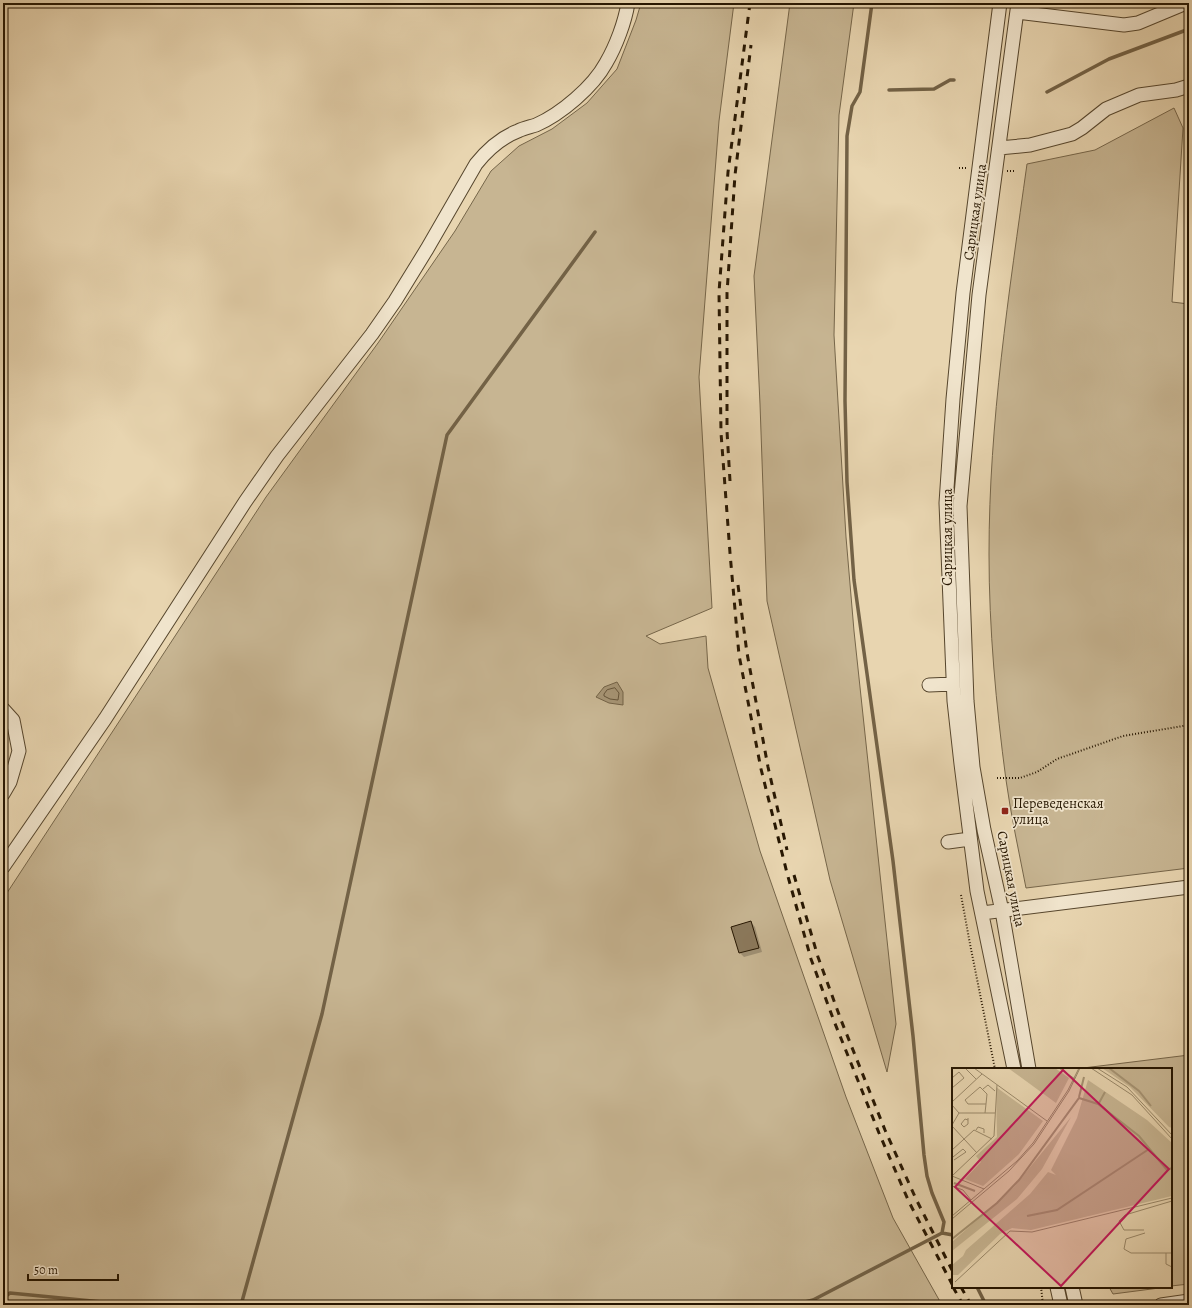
<svg xmlns="http://www.w3.org/2000/svg" width="1192" height="1308" viewBox="0 0 1192 1308" font-family="Alegreya,serif">
  <style>
    .green { fill: #c7b592; stroke: #76664a }
    .water { fill: #a69474; stroke: #736246 }
    .shadow { fill: #0003 }
    .lines { fill: none; stroke-linecap: round; stroke-linejoin: round }
    .shore { stroke: #66553a; stroke-width: 1 }
    .stream { stroke: #736246; stroke-width: 3.5 }
    .building { fill: #8b795c; stroke: #261601 }
    .minor-casing { stroke: #56462d; stroke-width: 15 }
    .path { stroke: #261601; stroke-width: 2; stroke-dasharray: 1 2; stroke-linecap: butt }
    .minor { stroke: #f0e4cc; stroke-width: 13 }
    .rail { stroke: #261601; stroke-width: 3; stroke-dasharray: 7 7; stroke-linecap: butt }
    .poi-dot { fill: #8f2418; stroke: #f0e4cc; stroke-width: 1.5 }
    .labels { text-anchor: middle; dominant-baseline: central; stroke-width: 3.5; stroke-linejoin: round; paint-order: stroke }
    .street-label { font-size: 14px; fill: #261601; stroke: #f0e4cc }
    .poi-label { font-size: 14px; fill: #261601; stroke: #f0e4cc; text-anchor: start }
    .inset-river { fill: none; stroke: #a69474; stroke-width: 2 }
    .inset-road { fill: none; stroke: #9a896a; stroke-width: 1 }
    .view { fill: #c2185b; fill-opacity: 0.15; stroke: #c2185b; stroke-width: 2 }
    .inset-edge { fill: none; stroke: #261601; stroke-width: 2 }
  </style>
  <rect width="100%" height="100%" fill="#e8d5b0"/>
  <filter id="stains"><feTurbulence type="fractalNoise" baseFrequency=".005" numOctaves="4"/><feColorMatrix values="0 0 0 0 .2 0 0 0 0 .09 0 0 0 0 .02 0 0 0 .5 -.17"/></filter>
  <radialGradient id="worn" r=".72"><stop offset=".6" stop-color="#630" stop-opacity="0"/><stop offset="1" stop-color="#630" stop-opacity=".3"/></radialGradient>
  <!-- green -->
  <path class="green" d="M641,3H734L719,121L699,377L712,608L646,636L660,644L706,636L708,668L760,851L846,1097L893,1218L942,1305H3V899L266,497L378,343L455,231L491,171L519,146L552,129L587,103L617,69L636,20Z
    M790,3H854L839,115L834,335L846,537L854,631L896,1024L887,1072L830,880L767,601L760,404L754,276Z
    M1174,108L1183,128L1172,302L1189,304V868L1026,888C1019,852 1011,816 1006,780C996,705 989,629 989,554C989,422 1009,293 1027,164L1095,150Z
    M1189,1055V1284L1171,1286V1069H1075Z
    M1109,1287H1167L1113,1294Z"/>
  <!-- water -->
  <path class="water" d="M617,682L623,692V705L609,703L596,697L604,687Z"/>
  <!-- shadow -->
  <path class="shadow" d="M751,922L755,927L762,952L744,957L740,953L733,928Z"/>
  <g class="lines">
    <!-- shore -->
    <path class="shore" d="M615,688L619,693L618,700L610,699L604,696V694L607,690Z"/>
    <!-- stream -->
    <path class="stream" d="M889,90L934,89L950,80H954
      M1047,92L1109,59L1189,29
      M942,1233L953,1235
      M977,1287L986,1305
      M3,1298L10,1293L133,1305
      M241,1305L322,1014L447,435L595,232
      M746,1305L762,1304L793,1305L813,1300L942,1233L944,1222L932,1193L927,1176L924,1155L913,1036L893,861L854,580L847,482L845,401L847,136L852,106L860,92L872,3"/>
  </g>
  <!-- building -->
  <path class="building" d="M751,921L759,948L739,953L731,927Z"/>
  <g class="lines">
    <!-- minor casing -->
    <g class="minor-casing">
      <path id="minor" d="M1000,3L963,293L953,399L946,503L954,701L961,764L977,891L1014,1069
        M1018,3L979,295L960,506L967,701L973,767L984,830L1002,911L1029,1069
        M1017,12L1124,25L1138,23L1186,3
        M999,148L1030,145L1072,134L1082,128L1106,109L1139,95L1176,90L1189,86
        M929,685L953,684
        M3,709L13,720L19,751L10,782L3,794
        M948,842L970,839
        M3,867L105,719L245,502L277,456L372,334L395,301L427,249L476,164C488,149 500,138 518,131C524,128 530,127 536,125C561,114 593,87 606,63C616,46 625,22 628,3
        M982,913L1189,887
        M1057,1287L1061,1305
        M1072,1287L1076,1305
        M1161,1305L1189,1301"/>
    </g>
    <!-- path -->
    <path class="path" d="M959,168H967
      M1007,171H1016
      M997,778H1020L1037,772L1057,759L1123,736L1189,725
      M961,895L970,944L995,1069
      M1041,1287L1043,1305"/>
    <!-- minor -->
    <use href="#minor" class="minor"/>
    <!-- rail -->
    <path class="rail" d="M750,3L728,172L719,292L721,433L730,553L739,655L761,769L787,873L811,959L834,1021L879,1133L909,1202L953,1286
      M730,481L727,431V293L735,175L751,45
      M738,585L747,653L768,767L787,850
      M794,875L818,957L841,1020L885,1130L916,1199L953,1272
      M953,1287L963,1305
      M961,1287L971,1305"/>
  </g>
  <!-- markers -->
  <rect class="poi-dot" x="1001" y="807" width="8" height="8" rx="2"/>
  <g class="labels">
    <!-- street labels -->
    <g class="street-label">
      <text transform="translate(975 212) rotate(-82)">Сарицкая улица</text>
      <text transform="translate(947 537) rotate(-90)">Сарицкая улица</text>
      <text transform="translate(1011 879) rotate(79)">Сарицкая улица</text>
    </g>
    <!-- poi labels -->
    <g class="poi-label">
      <text x="1013" y="803">Переведенская<tspan x="1013" dy="16">улица</tspan></text>
    </g>
  </g>
  <!-- overview -->
  <g transform="translate(952 1068)">
    <rect width="220" height="220" fill="#e8d5b0"/>
    <path d="M56,0H103L117,10L104,35ZM150,0H220V60L217,59L178,19ZM136,12L195,52L220,75V128L79,162L60,160L48,166L6,207H0V197L11,188L14,182L78,126L96,104L104,107L99,102L125,50ZM44,19L91,53L67,86L31,118L13,111L29,94L24,88L45,69ZM119,49L90,101L65,131L0,183V174L62,119Z" fill="#c7b592"/>
    <path class="inset-river" d="M157,0L187,23L199,38M127,29L132,9M147,35L153,24M2,115L23,123M75,148L105,142L197,81M0,171L45,135L67,112L127,30L146,36L187,68L215,102L220,100"/>
    <path class="inset-road" d="M13,0L24,11M22,0L95,53M107,0L123,11M139,0L180,27L220,71M145,0L175,19L220,67M0,10L7,4L12,10L0,20M31,21L36,17L43,23M0,34L30,6M0,37L7,45H43M33,45L34,36H16L13,32L28,19L35,26L34,36M16,50V56L12,59L9,56L13,51L16,52M0,57L7,45M0,58L25,85M24,62L26,59L32,61V65M0,82L22,62L40,71M1,89L11,81L14,84L2,92M0,108L42,68L45,17M0,108L32,121M0,118L11,122L19,132M0,148L65,93L81,75L116,22L127,0M0,151L57,103L82,76L117,23L128,0M192,162H172L167,153L173,147L220,133M193,165L174,171L172,181L179,185H220M214,185V196L220,199M3,214L58,163L80,164L220,130"/>
    <path class="view" d="M111,2L217,101L109,218L3,119Z"/>
    <rect width="220" height="220" class="inset-edge"/>
  </g>
  <!-- margin -->
  <rect width="1192" height="1308" fill="none" stroke="#e8d5b0" stroke-width="16"/>
  <rect x="4" y="4" width="1184" height="1300" fill="none" stroke="#261601" stroke-width="2"/>
  <rect x="8" y="8" width="1176" height="1292" fill="none" stroke="#261601"/>
  <!-- scale -->
  <path d="M28 1274v6h90v-6" fill="none" stroke="#261601" stroke-width="2"/>
  <text x="34" y="1274" font-size="12" fill="#261601" stroke="#f0e4cc" stroke-width="3" paint-order="stroke">50 m</text>
  <rect width="100%" height="100%" filter="url(#stains)"/>
  <rect width="100%" height="100%" fill="url(#worn)"/>
</svg>
